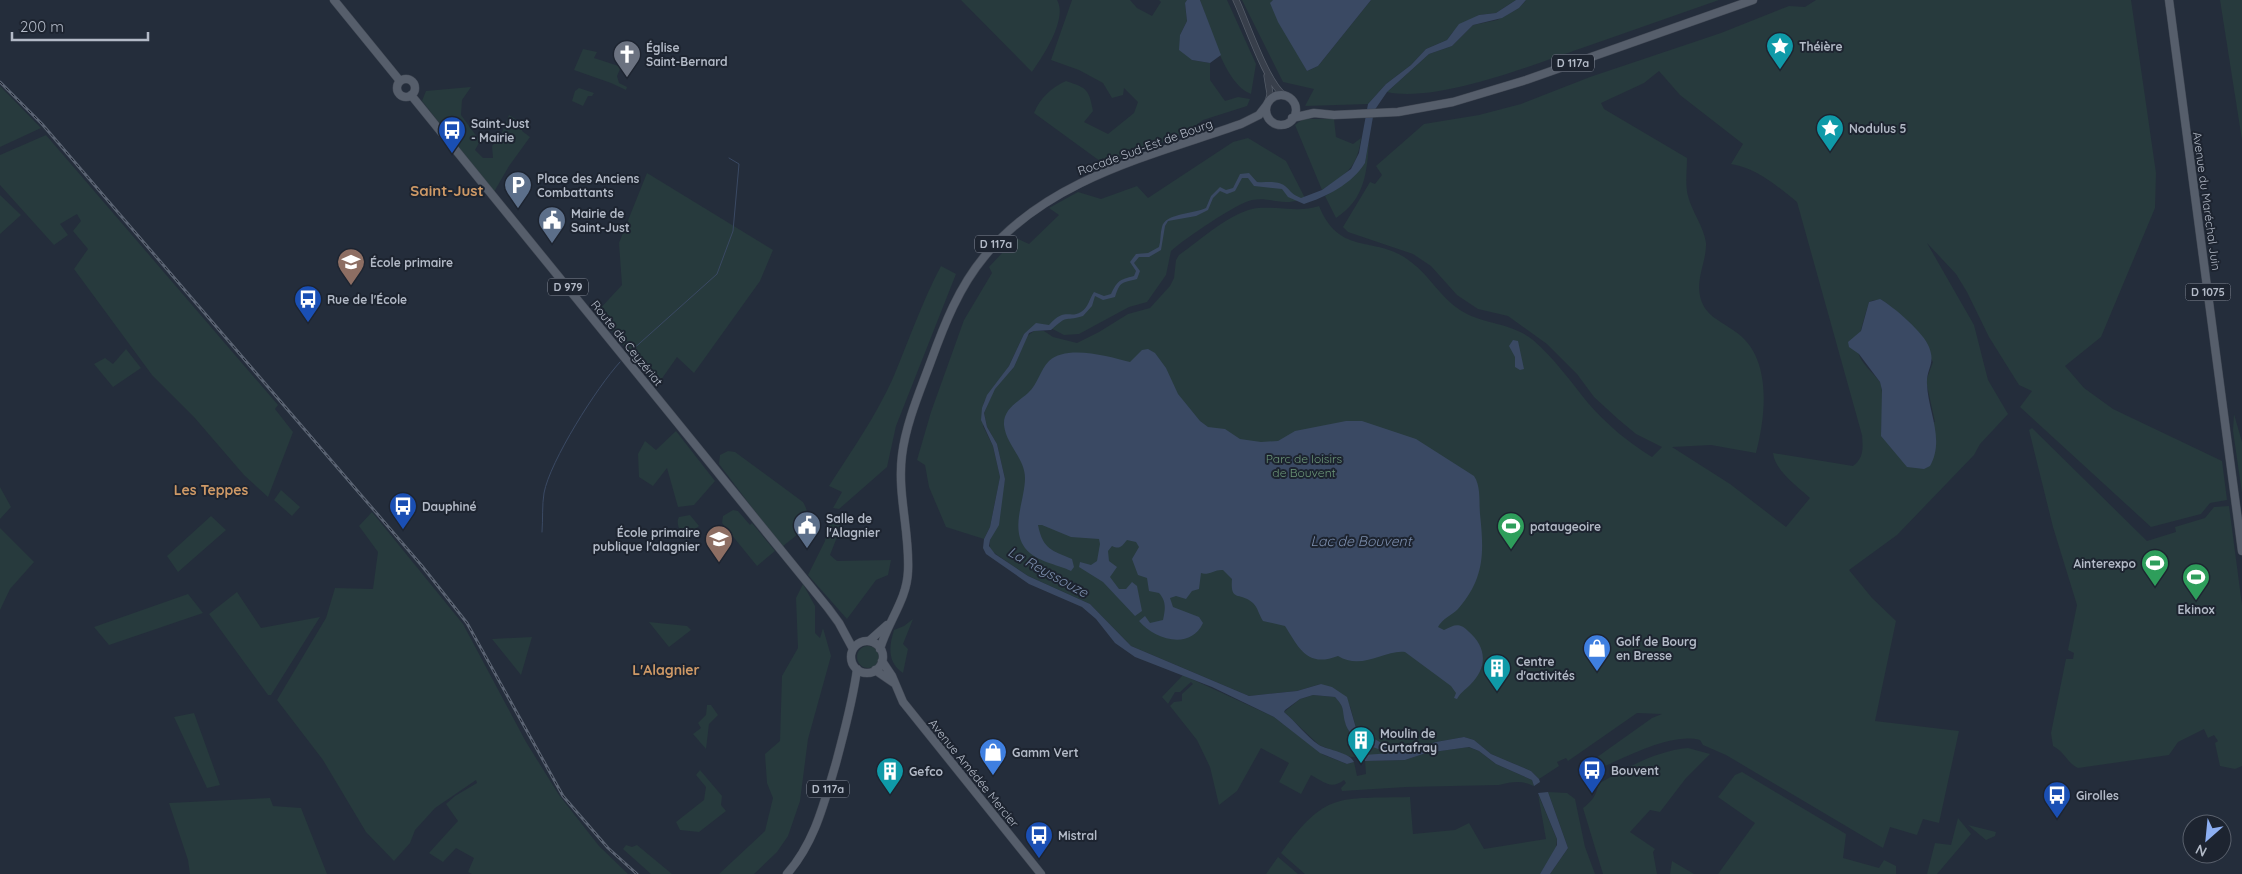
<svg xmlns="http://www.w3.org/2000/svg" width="2242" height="874" viewBox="0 0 2242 874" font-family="Quicksand,sans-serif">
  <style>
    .green { fill: #273a3d; fill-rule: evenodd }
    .water { fill: #3a4963 }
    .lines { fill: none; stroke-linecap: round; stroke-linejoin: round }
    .stream { stroke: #3a4963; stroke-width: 1 }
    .tertiary-casing { stroke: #565d69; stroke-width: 7 }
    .primary-casing { stroke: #414854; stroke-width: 9 }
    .tertiary { stroke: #383f4b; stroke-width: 5.5 }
    .primary { stroke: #565e6b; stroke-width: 8 }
    .rail-casing { stroke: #5a6372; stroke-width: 3 }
    .rail { stroke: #1d2430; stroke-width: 1; stroke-dasharray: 4; stroke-linecap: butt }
    .labels { text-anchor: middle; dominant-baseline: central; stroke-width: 4; stroke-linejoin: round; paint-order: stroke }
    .shield { fill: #1d2430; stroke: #868d9a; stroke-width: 1 }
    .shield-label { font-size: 11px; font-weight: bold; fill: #b3bac7 }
    .poi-label { font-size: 12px; font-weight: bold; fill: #b3bac7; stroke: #1d2430; text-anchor: start }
    .street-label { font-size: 12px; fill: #b3bac7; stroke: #1d2430 }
    .park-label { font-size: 12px; fill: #6c9678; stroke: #1d2430 }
    .neighbourhood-label { font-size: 14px; font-weight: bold; fill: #ce9966; stroke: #1d2430 }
    .water-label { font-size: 14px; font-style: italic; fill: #7c8ead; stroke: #1d2430 }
    .quarter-label { font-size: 15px; font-weight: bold; fill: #ce9966; stroke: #1d2430 }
  </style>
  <rect width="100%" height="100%" fill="#242d3b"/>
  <!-- green -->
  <path class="green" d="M961,0H1057C1068,19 1043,56 1032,72Z
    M1072,0H1130L1137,8L1152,16L1161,2L1159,0H1187L1185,4L1187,21L1180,35L1192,60L1210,63V80L1225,101L1238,97L1250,99L1247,106L1203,120L1184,134L1104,164L1034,113C1040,98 1052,87 1066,81C1087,88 1089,89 1093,111L1084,122L1108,134L1134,113L1138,102L1124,88L1123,95L1112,98L1103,83L1079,70L1051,60Z
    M1200,0H1227L1256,64L1251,94C1224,84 1210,26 1200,0Z
    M1242,0H1273L1271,3L1307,71L1318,66L1371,0H1516L1496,13L1479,15L1452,33L1447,40L1426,49L1411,65L1386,84L1368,104L1305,106L1314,89L1283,82Z
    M1526,0H1719C1673,16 1628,32 1582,48C1532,65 1437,103 1387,92L1429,54L1452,46L1473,25L1497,20L1519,8Z
    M1816,0H2131L2156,173L2155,208L2101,337L2065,366L2084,388L2113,409L2222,461L2227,500L2210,503L2201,514L2151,527L2020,407L2032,391L2019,385L1989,337L1967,292L1956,274L1927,243L1974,325L1988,380L2008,414L1980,444L1974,455L1897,535L1849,570L1872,598L1896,621L1875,721L1959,731L1939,823L1923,819L1917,835L1890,827L1883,848L1726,755L1703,745L1700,740C1669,732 1622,760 1593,771V760L1652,718L1662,714L1637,713L1568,761L1566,758L1557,762L1559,766L1539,779L1531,771L1491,754L1474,740L1464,737L1436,742L1405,752L1376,741L1356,728L1350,706L1321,684L1297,691L1249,696L1131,646L1090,604L1028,576L990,550V540L995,530L1005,479L997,444L987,427L984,413L994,389L1014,367L1027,336L1034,331H1044L1053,337L1077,343L1099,332L1128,314L1150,308L1170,286L1174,278L1176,260L1179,255C1201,240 1231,211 1258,208C1279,206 1298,213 1319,206C1340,258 1377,234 1411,262C1429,275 1441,298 1460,310C1483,325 1511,322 1533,340C1554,358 1571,382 1588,403C1606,424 1629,443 1652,457L1662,447L1636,434L1618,419L1594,397L1577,374L1547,344L1508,316L1478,309L1457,295L1431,266L1413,254L1348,232L1343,227L1370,182L1375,184L1382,175L1376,166L1424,124L1479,115L1521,104L1590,77L1721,33L1789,6L1805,7ZM1659,71L1680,95L1743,144L1731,164C1757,168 1777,186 1797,202L1862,435C1863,448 1864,458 1853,466L1773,453C1775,471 1797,486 1810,498L1786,527L1730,484L1672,447L1711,445L1756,453C1766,414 1773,355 1733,330C1719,320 1704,315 1700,296C1696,278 1707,259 1706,243C1704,227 1692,212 1688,196C1685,185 1687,170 1687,158L1604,109L1601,103L1644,83ZM1874,300H1882L1910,323L1933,362L1926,381L1935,422L1881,432C1882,423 1884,389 1880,382C1874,374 1863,365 1859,355C1855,344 1866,314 1869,302Z
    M2220,0H2242V140Z
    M583,49L597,52L594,58L631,70L630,73L620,69L617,76L619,83L627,87L626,90L611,83L574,70Z
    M0,86L41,128L0,147Z
    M471,87L462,100L461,115L480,141L475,150L483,158H493L492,146L500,137L509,115L522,123V131L530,137L509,166L494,192L422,101L426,91Z
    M579,88L594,93L592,96H588L583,106L572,101L575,91Z
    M1303,119H1334L1336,137L1353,144L1361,138C1357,168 1347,174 1322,190L1295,125Z
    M46,135L278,405L275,409L293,432L268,497L244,475L194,417L152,375L74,269L88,249L73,231L81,221L77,214L60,224L68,235L54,245L0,185V155Z
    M1248,138L1286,161L1305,198C1279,208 1273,196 1252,200C1237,203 1184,239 1171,251L1166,275L1147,302L1129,307L1079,334L1064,335L1043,324L1024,334L1009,366L984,402L983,426L993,446L1000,477L990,527L984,539L946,527L929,487L925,465L917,460L931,412L964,320L992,273L989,267L1016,238L1029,244L1059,215L1049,208L1078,192L1101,199L1137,186L1148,198L1233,142Z
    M1369,140C1367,173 1365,199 1336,218L1325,196L1344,184L1365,163Z
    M647,173L773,250L760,281L694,373L677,357L656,387L597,312L622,285L619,243Z
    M0,195L21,215L0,234Z
    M941,266L956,274L896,426L887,467L839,509L833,508L842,492L829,486C852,450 876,416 893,378C909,340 922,302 941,266Z
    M126,349L141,368L113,387L94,364L105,358L113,364Z
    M2234,414L2242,442V493L2233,431Z
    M2032,428L2147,541L2176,532L2175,527L2205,518L2214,507L2229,506L2242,605V766L2235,769L2220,766L2215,743L2218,741L2214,735L2208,738L2204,729L2178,742L2169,755L2078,768C2067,763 2065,752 2053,746L2051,733L2066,659H2073L2074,653L2068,650L2077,605L2053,527L2029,430Z
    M676,431L715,481L694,505L678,507L667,468L653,486L639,477L638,454L645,441L656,450Z
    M728,451L735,452L803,502C816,524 798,534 782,547L719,464L720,455Z
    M0,487L11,507L0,519Z
    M281,490L300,507L292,516L274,500Z
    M733,510L738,511L750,525L752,523L775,551L757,566L722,523L723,516Z
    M372,512L463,624L526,742L559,795L599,846L628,874H472L468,872L474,858L456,848L443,862L429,853L458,821L446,804L455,796L477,783L476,780L435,808L415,830L410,843L394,861L366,832L323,760L277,700L326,618L335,588L373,589L378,552L359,526Z
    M846,514L830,555L837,561L891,560L888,575L876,580L847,619L808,575L825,541L830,516Z
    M690,515L699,526L684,538C681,532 675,524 679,517Z
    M211,516L226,530L178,572L167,556Z
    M0,528L34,562L10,589L0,610Z
    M803,584L815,606V633L820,638L823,628L831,656L808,739L800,801L788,836L777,852L754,874H719L765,831L773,798L767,783L765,754L780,741L782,676L798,648L796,598Z
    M237,592L261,628L320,617L271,695H268L209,614Z
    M188,594L203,613L109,645L94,627Z
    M913,619L903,644L908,649L903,673C887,662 889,646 894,630L904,626Z
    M649,622L687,626L691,630L669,647Z
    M532,637L521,675L492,639Z
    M857 657a11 11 0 1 1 22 0a11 11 0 1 1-22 0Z
    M1183,675L1274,717L1324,755L1347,764L1354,762L1357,776L1366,774L1365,761L1405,760L1426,753L1468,747L1479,751L1496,764L1532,780L1534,786C1522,780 1512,782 1499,785L1406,787L1342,791L1341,788L1346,783L1344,780C1331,790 1324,782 1311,775L1301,794L1279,782L1289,763L1261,748L1237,791L1219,805L1210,767L1197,740L1170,706L1174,702L1182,701V694L1193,684L1191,682L1180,692H1175L1168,704L1162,697Z
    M1313,695L1335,697C1349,711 1341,719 1350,732C1361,745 1380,745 1390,755L1351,757L1339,753L1319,745L1284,712L1300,699Z
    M707,705H711L718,715L709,724L706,749L693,734L701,728L698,723L706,715Z
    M194,713L220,785L207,788L174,717Z
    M1688,748L1710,754L1686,778L1660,812L1650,810L1630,832L1655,849L1653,852L1657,874H1603L1583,808C1592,801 1597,795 1598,784C1627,768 1655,751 1688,748Z
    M700,770L722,796L721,805L726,811L699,832L680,830L676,822L704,800L706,787L696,775Z
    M1742,772L1846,834L1843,858L1879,868L1884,860L1896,866V874H1718L1755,823L1718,797L1735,775Z
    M1548,792L1567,793L1575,799L1585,847L1595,874H1550L1568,848Z
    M1538,794L1557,839L1556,848L1540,874H1305L1281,853C1326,791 1338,799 1410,797L1413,834L1455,830L1469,823L1484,849L1546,839Z
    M270,798L273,806L301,808L327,874H190L188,860L169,803Z
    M1958,818L1971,834L1937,874H1927L1935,843L1951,845Z
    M1968,825L1996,832L1995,836L1986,840Z
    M626,845L632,847L637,845L672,874H651L623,849Z
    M1278,857L1298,874H1266Z
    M1672,861L1694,874H1670Z"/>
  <!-- water -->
  <path class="water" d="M1187,0H1200L1221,55L1210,63L1192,60L1179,50L1180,35L1187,21L1185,3Z
    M1273,0H1371L1318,66L1307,71L1278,22L1270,3Z
    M1516,0H1526L1519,8L1502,18L1473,25L1452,46L1429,54L1387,92L1374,111L1365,163C1352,184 1326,197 1304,204L1288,197L1282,189L1254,186L1248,178H1242L1235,191L1227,194L1220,191L1213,198L1208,210L1196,216L1168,221L1165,226L1161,250L1149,257H1139L1134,263L1140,271L1137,279C1122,283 1120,281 1115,297L1103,300L1095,296L1092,306L1083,316C1062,322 1069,314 1051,330L1034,331L1029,333L1014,367L995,389L984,413L987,427L997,444L1005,479L999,525L990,540L989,546L995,554L1028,576L1090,604L1131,646L1249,696L1297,691L1321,684L1332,687L1347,697L1356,728L1390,748L1405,752L1436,742L1464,737L1474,740L1491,754L1531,771L1539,779L1540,782L1534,786L1532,780L1496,764L1479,751L1469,747L1426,753L1405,760L1365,761L1364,755L1391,753C1375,748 1349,741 1345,722C1342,709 1345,708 1335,697L1313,695L1300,699L1285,710L1284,712C1296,722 1306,736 1319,745C1328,750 1351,753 1354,762L1347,764L1320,753L1274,717L1212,687L1135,657L1115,643L1096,619L1082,607L1029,584L986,554L983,548L984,539L990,527L1000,477L993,446L981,420L982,408L987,395L1009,366L1024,334L1036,323L1049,325C1065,307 1070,319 1081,312C1089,307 1089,299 1094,292L1104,296L1111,294C1118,280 1119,280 1134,276L1136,271L1130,262L1136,254L1148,253L1159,247C1161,240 1160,234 1162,227C1165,213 1194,214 1206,208L1211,196L1220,187L1226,190L1233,188L1240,174L1249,173L1257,182C1266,183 1277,180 1285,186C1292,192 1291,194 1301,198L1322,190L1351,169L1359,153L1368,104L1386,84L1411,65L1426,49L1447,40L1459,24L1479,15L1496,13Z
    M1880,299C1893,306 1925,334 1929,347C1936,364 1926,369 1927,384C1928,412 1945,439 1930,466L1924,469L1907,467L1881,436L1882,390L1880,382L1859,354L1849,347L1848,342L1861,331L1869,302Z
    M1513,340L1518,341L1524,369L1520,370L1515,367V357L1509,346Z
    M1148,349L1155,353L1166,368L1178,394L1200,421L1208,427L1225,429L1240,439L1261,442L1278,441L1295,431L1346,421H1362L1416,439L1474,476C1481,486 1479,502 1480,514C1484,552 1485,578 1458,609C1452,615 1442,619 1438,627L1444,630C1454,625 1459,622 1468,631C1487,647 1488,667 1470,685C1465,690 1460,693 1457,699L1454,698L1456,693L1451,686L1405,652C1386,649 1362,671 1338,656C1307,668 1299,648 1285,626L1263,621C1259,615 1258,608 1253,603C1240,591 1230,603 1232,579L1223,570C1215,569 1208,576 1201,573L1199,589L1192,591L1186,599L1176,596L1170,598L1173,607L1199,617L1203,623C1190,651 1154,639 1139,621L1145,616L1150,623L1163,620C1165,610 1167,602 1159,593L1149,591L1147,578L1138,575L1132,559L1139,547L1136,542L1127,540C1122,546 1120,550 1112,546L1108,551L1109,561L1117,567L1110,577L1119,589H1126L1132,582L1137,586L1142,611L1135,616L1103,582L1079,567L1080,562L1091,565L1097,561L1100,544L1099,539L1071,537L1042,525H1038C1043,550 1052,550 1072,559L1074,567L1071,571C1057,564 1036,562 1025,548C1010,528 1025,500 1025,478C1025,458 1006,445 1004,425C1003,409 1018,402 1028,393C1038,384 1040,370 1049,361C1067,344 1110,357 1130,362L1142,350Z
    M1548,792L1568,848L1550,874H1540L1557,845V839L1538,793Z"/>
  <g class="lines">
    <!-- stream -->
    <path class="stream" d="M631,351L717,274L733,231L739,164L729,158
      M542,532C543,519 542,505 544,493C550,461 597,387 620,362"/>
    <!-- tertiary casing -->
    <g class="tertiary-casing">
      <path id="tertiary" d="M1236,0C1246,21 1267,85 1285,96
        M1267,76L1270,94L1268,102"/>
    </g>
    <!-- primary casing -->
    <g class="primary-casing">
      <path id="primary" d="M334,0L400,81
        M2169,0L2242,551
        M397 88a9 9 0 1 1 18 0a9 9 0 1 1-18 0Z
        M411,95L828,608L839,623L853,649
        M1266 110a15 15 0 1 1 30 0a15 15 0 1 1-30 0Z
        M1292,118L1314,113L1334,115L1398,112L1453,102L1526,80L1753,0
        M869,641L887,625
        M851 657a16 16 0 1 1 32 0a16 16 0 1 1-32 0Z
        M880,649C888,621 907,600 908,571C910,532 897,494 902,455C906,423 920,391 931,361C944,325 959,287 984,257C1047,179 1150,156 1241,124L1259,115L1266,106
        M882,661L892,676L903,702L1041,874
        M875,670L894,683
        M787,874C815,842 824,803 836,763C844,732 853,701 857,669"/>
    </g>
    <!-- tertiary -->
    <use href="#tertiary" class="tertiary"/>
    <!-- primary -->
    <use href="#primary" class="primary"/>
    <!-- rail casing -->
    <g class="rail-casing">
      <path id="rail" d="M0,82L42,124L422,566L467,623L563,796L608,848L637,874"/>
    </g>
    <!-- rail -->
    <use href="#rail" class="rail"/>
  </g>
  <!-- icons -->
  <defs>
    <g id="sight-pin" transform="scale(1.4375)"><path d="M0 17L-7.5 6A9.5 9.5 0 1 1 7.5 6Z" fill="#0f9aa8" stroke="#1d2430"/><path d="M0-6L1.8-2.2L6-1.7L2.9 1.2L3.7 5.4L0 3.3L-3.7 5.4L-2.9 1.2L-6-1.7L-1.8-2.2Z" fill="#fff"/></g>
    <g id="church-pin" transform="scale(1.4375)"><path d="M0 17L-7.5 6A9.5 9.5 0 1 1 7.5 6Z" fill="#6b7280" stroke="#1d2430"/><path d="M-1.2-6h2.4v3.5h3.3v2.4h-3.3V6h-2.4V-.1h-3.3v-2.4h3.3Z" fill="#fff"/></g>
    <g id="bus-pin" transform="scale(1.4375)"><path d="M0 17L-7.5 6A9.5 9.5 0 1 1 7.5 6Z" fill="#1a4fb4" stroke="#1d2430"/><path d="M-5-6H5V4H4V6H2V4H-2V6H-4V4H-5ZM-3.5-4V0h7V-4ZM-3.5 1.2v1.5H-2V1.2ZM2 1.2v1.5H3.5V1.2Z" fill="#fff"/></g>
    <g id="parking-pin" transform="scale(1.4375)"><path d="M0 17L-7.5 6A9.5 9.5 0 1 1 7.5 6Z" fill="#5c6f8a" stroke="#1d2430"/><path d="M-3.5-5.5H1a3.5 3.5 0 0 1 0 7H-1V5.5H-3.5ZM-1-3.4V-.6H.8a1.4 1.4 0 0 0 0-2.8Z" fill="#fff"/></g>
    <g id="civic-pin" transform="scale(1.4375)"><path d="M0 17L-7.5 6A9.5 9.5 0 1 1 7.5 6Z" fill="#5c6f8a" stroke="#1d2430"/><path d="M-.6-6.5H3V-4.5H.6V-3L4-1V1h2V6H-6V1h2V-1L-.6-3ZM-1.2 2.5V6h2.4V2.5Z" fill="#fff"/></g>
    <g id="school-pin" transform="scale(1.4375)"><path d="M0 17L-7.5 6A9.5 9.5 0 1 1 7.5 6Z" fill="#8d6e63" stroke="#1d2430"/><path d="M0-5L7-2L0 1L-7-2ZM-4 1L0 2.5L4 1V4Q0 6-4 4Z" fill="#fff"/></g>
    <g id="stadium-pin" transform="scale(1.4375)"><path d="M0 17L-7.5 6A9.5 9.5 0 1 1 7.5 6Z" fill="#2e9e5b" stroke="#1d2430"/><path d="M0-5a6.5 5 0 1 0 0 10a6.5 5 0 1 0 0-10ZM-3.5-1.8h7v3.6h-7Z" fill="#fff"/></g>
    <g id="shop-pin" transform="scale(1.4375)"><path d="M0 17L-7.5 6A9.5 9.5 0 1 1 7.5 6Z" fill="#3f7fe0" stroke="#1d2430"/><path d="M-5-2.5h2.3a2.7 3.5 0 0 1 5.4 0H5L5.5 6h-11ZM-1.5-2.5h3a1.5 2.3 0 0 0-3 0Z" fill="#fff"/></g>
    <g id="building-pin" transform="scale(1.4375)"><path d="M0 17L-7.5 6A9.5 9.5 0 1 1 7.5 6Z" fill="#0f9aa8" stroke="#1d2430"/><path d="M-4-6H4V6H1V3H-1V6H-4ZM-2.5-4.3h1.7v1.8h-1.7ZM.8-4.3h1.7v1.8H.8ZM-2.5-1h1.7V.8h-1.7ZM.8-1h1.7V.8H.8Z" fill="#fff"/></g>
  </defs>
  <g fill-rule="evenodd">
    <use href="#sight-pin" x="1780" y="46"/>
    <use href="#church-pin" x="627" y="54"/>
    <use href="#sight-pin" x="1830" y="128"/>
    <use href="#bus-pin" x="452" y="130"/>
    <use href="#parking-pin" x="518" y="185"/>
    <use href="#civic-pin" x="552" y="220"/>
    <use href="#school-pin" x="351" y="262"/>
    <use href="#bus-pin" x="308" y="299"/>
    <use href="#bus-pin" x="403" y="506"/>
    <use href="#civic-pin" x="807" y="525"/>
    <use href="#stadium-pin" x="1511" y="526"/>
    <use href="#school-pin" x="719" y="539"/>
    <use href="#stadium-pin" x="2155" y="563"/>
    <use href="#stadium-pin" x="2196" y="577"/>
    <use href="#shop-pin" x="1597" y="648"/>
    <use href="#building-pin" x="1497" y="668"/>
    <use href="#building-pin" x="1361" y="740"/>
    <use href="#shop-pin" x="993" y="752"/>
    <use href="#bus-pin" x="1592" y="770"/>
    <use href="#building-pin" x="890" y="771"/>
    <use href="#bus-pin" x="2057" y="795"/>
    <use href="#bus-pin" x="1039" y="835"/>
  </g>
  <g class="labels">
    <!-- shield labels -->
    <g class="shield">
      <rect x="1552" y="54.5" width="42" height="17" rx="4"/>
      <rect x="975" y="235.5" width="42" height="17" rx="4"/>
      <rect x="548" y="278.5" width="40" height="17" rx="4"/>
      <rect x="2185.5" y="283.5" width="45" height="17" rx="4"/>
      <rect x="807" y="780.5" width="42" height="17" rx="4"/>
    </g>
    <g class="shield-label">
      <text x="1573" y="63">D 117a</text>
      <text x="996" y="244">D 117a</text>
      <text x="568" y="287">D 979</text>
      <text x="2208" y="292">D 1075</text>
      <text x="828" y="789">D 117a</text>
    </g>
    <!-- poi labels -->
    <g class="poi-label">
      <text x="1799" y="46">Théière</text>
      <text x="646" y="47">Église<tspan x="646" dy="14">Saint-Bernard</tspan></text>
      <text x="471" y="123">Saint-Just<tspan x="471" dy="14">- Mairie</tspan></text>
      <text x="1849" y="128">Nodulus 5</text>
      <text x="537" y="178">Place des Anciens<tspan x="537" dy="14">Combattants</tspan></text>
      <text x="571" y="213">Mairie de<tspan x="571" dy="14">Saint-Just</tspan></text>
      <text x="370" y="262">École primaire</text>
      <text x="327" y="299">Rue de l'École</text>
      <text x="422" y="506">Dauphiné</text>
      <text x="826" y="518">Salle de<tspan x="826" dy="14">l'Alagnier</tspan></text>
      <text x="1530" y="526">pataugeoire</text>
      <text x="700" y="532" text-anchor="end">École primaire<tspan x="700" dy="14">publique l'alagnier</tspan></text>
      <text x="2136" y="563" text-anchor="end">Ainterexpo</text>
      <text x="2196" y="609" text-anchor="middle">Ekinox</text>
      <text x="1616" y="641">Golf de Bourg<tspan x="1616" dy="14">en Bresse</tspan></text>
      <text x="1516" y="661">Centre<tspan x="1516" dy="14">d'activités</tspan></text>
      <text x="1380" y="733">Moulin de<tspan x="1380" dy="14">Curtafray</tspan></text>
      <text x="1012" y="752">Gamm Vert</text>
      <text x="1611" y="770">Bouvent</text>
      <text x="909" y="771">Gefco</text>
      <text x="2076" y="795">Girolles</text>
      <text x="1058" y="835">Mistral</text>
    </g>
    <!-- street labels -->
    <g class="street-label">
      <text transform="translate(1145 147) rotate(-20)">Rocade Sud-Est de Bourg</text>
      <text transform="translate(2207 201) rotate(82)">Avenue du Maréchal Juin</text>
      <text transform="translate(627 343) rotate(51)">Route de Ceyzériat</text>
      <text transform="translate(974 773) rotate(51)">Avenue Amédée Mercier</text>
    </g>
    <!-- park labels -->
    <g class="park-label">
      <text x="1304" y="458">Parc de loisirs<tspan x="1304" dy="14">de Bouvent</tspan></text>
    </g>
    <!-- neighbourhood labels -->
    <g class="neighbourhood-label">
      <text x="211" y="490">Les Teppes</text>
      <text x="666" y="670">L'Alagnier</text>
    </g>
    <!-- water labels -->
    <g class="water-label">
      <text x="1361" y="541">Lac de Bouvent</text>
      <text transform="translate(1048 572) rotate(29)">La Reyssouze</text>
    </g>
    <!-- quarter labels -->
    <g class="quarter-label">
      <text x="447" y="190">Saint-Just</text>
    </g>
  </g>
  <!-- north arrow -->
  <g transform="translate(2207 839) rotate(207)"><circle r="24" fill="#1d2430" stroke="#59606c"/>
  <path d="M0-4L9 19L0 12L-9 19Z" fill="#8daff2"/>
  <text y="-8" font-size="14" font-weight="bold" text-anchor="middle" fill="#b3bac7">N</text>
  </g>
  <!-- scale -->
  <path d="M12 32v8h136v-8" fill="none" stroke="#b3bac7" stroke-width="2.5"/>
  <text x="20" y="32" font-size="15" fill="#b3bac7" stroke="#1d2430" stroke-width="4" paint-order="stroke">200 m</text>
</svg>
